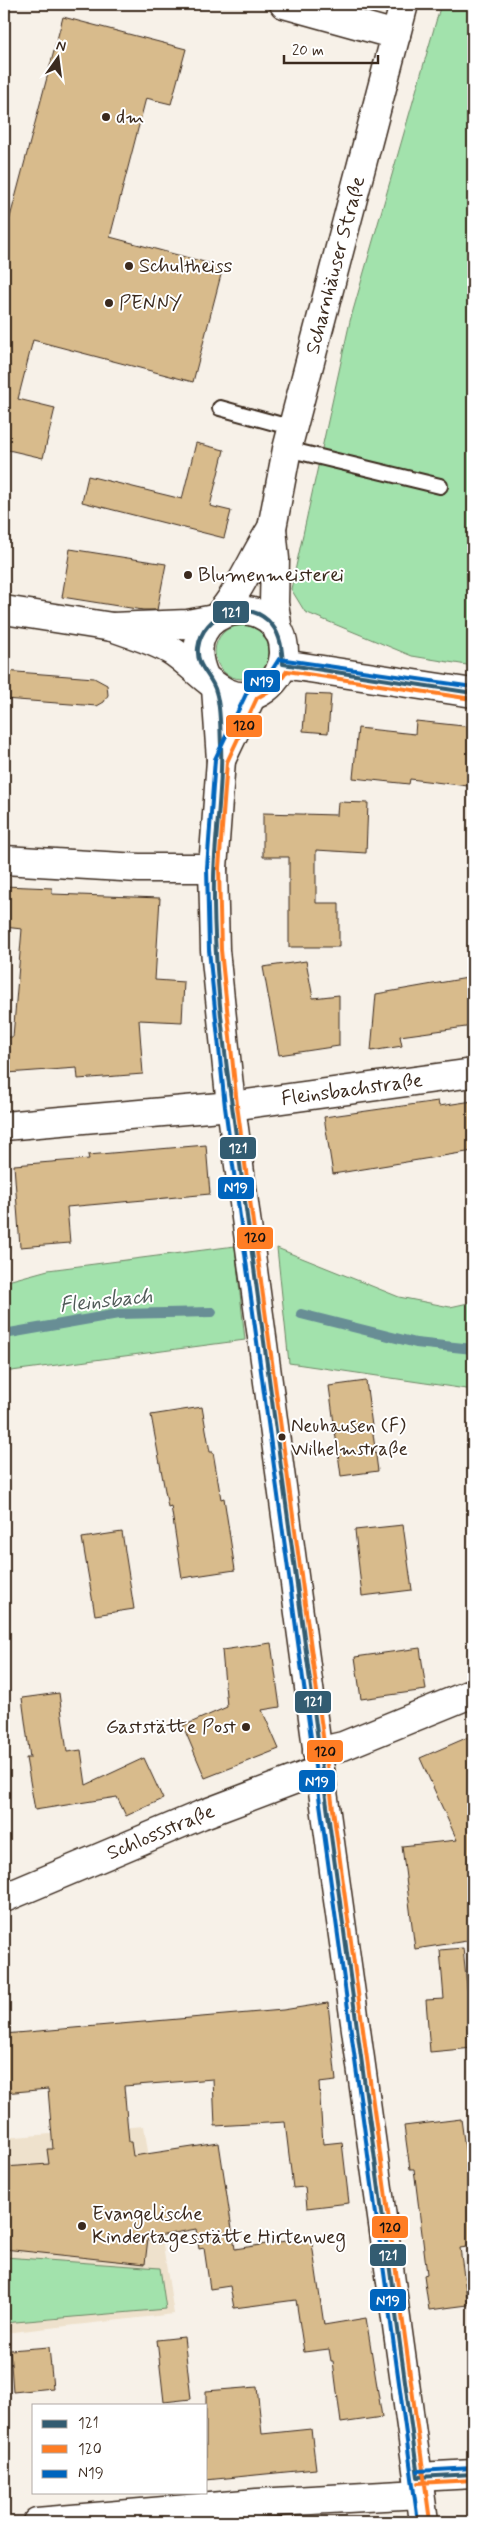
<svg xmlns="http://www.w3.org/2000/svg" width="477" height="2526" viewBox="0 0 477 2526" font-family="Mynerve,sans-serif">
  <style>
    .built { fill: #eee1cc }
    .green { fill: #a2e2ac; stroke: #6e8665 }
    .lines { fill: none; stroke-linecap: round; stroke-linejoin: round }
    .stream { stroke: #678e95; stroke-width: 10 }
    .building { fill: #d8bb8c; stroke: #3b2a1e }
    .service-casing { stroke: #3b2a1e; stroke-width: 18 }
    .minor-casing { stroke: #3b2a1e; stroke-width: 31 }
    .tertiary-casing { stroke: #3b2a1e; stroke-width: 31 }
    .service { stroke: #fff; stroke-width: 14 }
    .minor { stroke: #fff; stroke-width: 28 }
    .tertiary { stroke: #fff; stroke-width: 28 }
    .bus-1-casing { stroke: #fff; stroke-width: 8 }
    .bus-2-casing { stroke: #fff; stroke-width: 8 }
    .bus-3-casing { stroke: #fff; stroke-width: 8 }
    .bus-1 { stroke: #335c71; stroke-width: 4 }
    .bus-2 { stroke: #ff7d24; stroke-width: 4 }
    .bus-3 { stroke: #0065bd; stroke-width: 4 }
    .poi-dot { fill: #3b2a1e; stroke: #fff; stroke-width: 2 }
    .labels { text-anchor: middle; dominant-baseline: central; stroke-width: 4; stroke-linejoin: round; paint-order: stroke }
    .bus-label { font-size: 19px; fill: #3b2a1e; stroke: #fff; text-anchor: start }
    .poi-label { font-size: 20px; fill: #3b2a1e; stroke: #fff; text-anchor: start }
    .street-label { font-size: 20px; fill: #3b2a1e; stroke: #fff }
    .water-label { font-size: 21px; font-style: italic; fill: #515c59; stroke: #fff }
    .line-badge { stroke: #fff; stroke-width: 2 }
    .badge-label { font-size: 14px; text-anchor: middle; font-weight: bold; fill: #fff }
    .pale-badge-label { font-size: 14px; text-anchor: middle; font-weight: bold; fill: #111 }
  </style>
  <rect width="100%" height="100%" fill="#f7f1e8"/>
  <filter id="ink" filterUnits="userSpaceOnUse"><feTurbulence type="fractalNoise" baseFrequency=".02" numOctaves="2"/><feDisplacementMap in="SourceGraphic" scale="10" xChannelSelector="R" yChannelSelector="G"/><feConvolveMatrix kernelMatrix="1 2 1 2 8 2 1 2 1" color-interpolation-filters="sRGB"/></filter>
  <g filter="url(#ink)">
    <!-- built -->
    <path class="built" d="M144,2126L174,2314L4,2333V2138Z"/>
    <!-- green -->
    <path class="green" d="M441,4H473V666L412,656L305,612L291,589L350,321Z
      M215 652a27 27 0 1 1 54 0a27 27 0 1 1-54 0Z
      M235,1246L245,1340L4,1372V1282L48,1270Z
      M277,1248L399,1297L450,1307L473,1302V1390L289,1363Z
      M4,2257L160,2268L166,2309L4,2323Z"/>
    <g class="lines">
      <!-- stream -->
      <path class="stream" d="M301,1314L416,1343L473,1349
        M4,1334L118,1314L212,1312"/>
    </g>
    <!-- building -->
    <path class="building" d="M63,17L186,49L171,104L146,98L110,237L223,267L193,382L33,340L18,399L55,408L43,458L4,449V240Z
      M196,443L224,450L210,506L231,511L224,538L82,502L88,476L182,499Z
      M70,549L166,564L157,610H143L62,597Z
      M4,671L94,678L107,685L108,695L104,702L97,706L4,699Z
      M306,694L331,695L328,733L303,731Z
      M416,721L473,727V768H470L468,786L410,779L409,784L353,778L358,728L415,734Z
      M338,802L368,803L366,853L316,850V903H339V947H289V857H263V813L337,815Z
      M4,886L52,888V894L160,898L155,980L184,982L182,1022L139,1020L143,1074L78,1079L77,1068L7,1073L5,1037H13L22,929L4,927Z
      M306,961L313,998L339,995V1046L279,1055L263,967Z
      M473,977V1026L400,1036L402,1046L371,1051L376,994Z
      M438,1101L439,1106L473,1101V1151L333,1174L324,1117Z
      M206,1145L210,1194L67,1207L70,1243L20,1247L14,1165L89,1159L88,1155Z
      M366,1381L378,1471L341,1476L329,1386Z
      M202,1407L210,1452H213L221,1499L224,1498L235,1570L182,1578L171,1506L168,1507L151,1415Z
      M403,1525L412,1590L362,1596L355,1530Z
      M122,1532L134,1609L95,1615L82,1538Z
      M271,1643L280,1707L262,1710L279,1749L205,1778L183,1726L227,1707L222,1650Z
      M420,1648L426,1690L361,1699L355,1657Z
      M59,1693L67,1752L81,1750L86,1785L144,1758L163,1799L126,1816L117,1797L35,1810L26,1758H30L22,1698Z
      M473,1735V1940L415,1949L402,1846L457,1840L420,1758Z
      M463,1948L468,1996L473,1995V2048L430,2052L426,2000L444,1999L440,1950Z
      M328,2003L336,2081L319,2083L323,2144L342,2142L349,2203L307,2208L305,2187L293,2188L285,2122L215,2126L213,2079L124,2086L129,2142H131L133,2156L219,2143L235,2249L311,2237L324,2325L366,2318L382,2417L341,2423L333,2361H331L329,2349L304,2352L296,2300L234,2308L230,2286L210,2289L204,2248L199,2249L196,2229L148,2238L145,2264L4,2249V2167L49,2164L47,2149H53L48,2089L4,2093V2034L283,2010Z
      M461,2119L473,2208V2246L460,2248L468,2305L429,2310L424,2275L427,2274L414,2169H410L404,2126Z
      M184,2337L191,2399L164,2402L157,2340Z
      M49,2347L53,2388L13,2392L10,2350Z
      M257,2387L262,2434L311,2429L316,2469L206,2480V2391Z"/>
    <g class="lines">
      <!-- service casing -->
      <g class="service-casing">
        <path id="service" d="M220,408L293,428
          M287,449L440,486"/>
      </g>
      <!-- minor casing -->
      <g class="minor-casing">
        <g id="minor">
          <path d="M284,4L396,35"/>
          <path d="M4,860L139,868H213"/>
          <path id="s1" d="M4,1126L231,1106L473,1073"/>
          <path d="M317,1752L343,1746L473,1693"/>
          <path id="s2" d="M4,1898L201,1815L320,1770"/>
          <path d="M37,2522L257,2503L420,2494"/>
          <path d="M424,2522L418,2477L473,2474"/>
        </g>
      </g>
      <!-- tertiary casing -->
      <g class="tertiary-casing">
        <g id="tertiary">
          <path d="M4,610L112,627L188,624L214,619"/>
          <path d="M218,616C241,590 253,557 272,528"/>
          <path d="M112,627C131,634 154,640 172,651C198,667 230,715 265,689C277,680 283,669 284,654C286,586 170,601 205,678"/>
          <path id="s3" d="M278,631L274,603L275,559L272,528L287,449L404,4"/>
          <path d="M283,664L473,693"/>
          <path d="M216,688L221,760L213,868L215,950L231,1106L320,1770L418,2477"/>
          <path d="M221,760L253,693"/>
        </g>
      </g>
      <!-- service -->
      <use href="#service" class="service"/>
      <!-- minor -->
      <use href="#minor" class="minor"/>
      <!-- tertiary -->
      <use href="#tertiary" class="tertiary"/>
      <!-- bus-1 casing -->
      <g class="bus-1-casing">
        <path id="bus-1" d="M473,693L283,664C282,650 281,636 272,625C249,596 202,613 198,648C196,668 212,675 216,692C221,708 220,728 221,745C223,787 215,833 214,877C213,941 219,1005 227,1069L418,2477L473,2474"/>
      </g>
      <!-- bus-2 casing -->
      <g class="bus-2-casing">
        <path id="bus-2" d="M418,2483L473,2480
          M430,2521L237,1105L221,950L219,868L227,762L257,698L276,687L287,671L472,699"/>
      </g>
      <!-- bus-3 casing -->
      <g class="bus-3-casing">
        <path id="bus-3" d="M418,2471L473,2468
          M418,2522L225,1107L209,950L207,868L215,759L248,690L267,678L279,659L473,687"/>
      </g>
      <!-- bus-1 -->
      <use href="#bus-1" class="bus-1"/>
      <!-- bus-2 -->
      <use href="#bus-2" class="bus-2"/>
      <!-- bus-3 -->
      <use href="#bus-3" class="bus-3"/>
    </g>
  </g>
  <!-- markers -->
  <g class="poi-dot">
    <circle cx="106" cy="117" r="5"/>
    <circle cx="129" cy="266" r="5"/>
    <circle cx="109" cy="303" r="5"/>
    <circle cx="188" cy="575" r="5"/>
    <circle cx="282" cy="1437" r="4.5"/>
    <circle cx="246" cy="1727" r="5"/>
    <circle cx="82" cy="2226" r="5"/>
  </g>
  <g class="labels">
    <!-- bus labels -->
    <g class="bus-label">
      <text x="291" y="1426">Neuhausen (F)<tspan x="291" dy="23">Wilhelmstraße</tspan></text>
    </g>
    <!-- poi labels -->
    <g class="poi-label">
      <text x="116" y="117">dm</text>
      <text x="139" y="266">Schultheiss</text>
      <text x="119" y="303">PENNY</text>
      <text x="198" y="575">Blumenmeisterei</text>
      <text x="236" y="1727" text-anchor="end">Gaststätte Post</text>
      <text x="92" y="2214">Evangelische<tspan x="92" dy="23">Kindertagesstätte Hirtenweg</tspan></text>
    </g>
    <!-- street labels -->
    <g class="street-label">
      <text stroke="none"><textPath href="#s3" startOffset="374">Scharnhäuser Straße</textPath></text>
      <text stroke="none"><textPath href="#s1" startOffset="350">Fleinsbachstraße</textPath></text>
      <text stroke="none"><textPath href="#s2" startOffset="170">Schlossstraße</textPath></text>
    </g>
    <!-- water labels -->
    <g class="water-label">
      <text transform="translate(106 1301) rotate(-6)">Fleinsbach</text>
    </g>
  </g>
  <g class="line-badge">
    <rect x="212" y="600" width="38" height="24" rx="5" fill="#335c71"/>
    <rect x="243" y="669" width="38" height="24" rx="5" fill="#0065bd"/>
    <rect x="225" y="714" width="38" height="24" rx="5" fill="#ff7d24"/>
    <rect x="219" y="1136" width="38" height="24" rx="5" fill="#335c71"/>
    <rect x="217" y="1176" width="38" height="24" rx="5" fill="#0065bd"/>
    <rect x="236" y="1226" width="38" height="24" rx="5" fill="#ff7d24"/>
    <rect x="294" y="1690" width="38" height="24" rx="5" fill="#335c71"/>
    <rect x="306" y="1739" width="38" height="24" rx="5" fill="#ff7d24"/>
    <rect x="298" y="1769" width="38" height="24" rx="5" fill="#0065bd"/>
    <rect x="371" y="2215" width="38" height="24" rx="5" fill="#ff7d24"/>
    <rect x="369" y="2243" width="38" height="24" rx="5" fill="#335c71"/>
    <rect x="369" y="2288" width="38" height="24" rx="5" fill="#0065bd"/>
  </g>
  <g class="badge-label">
    <text x="231" y="617">121</text>
    <text x="262" y="686">N19</text>
    <text x="238" y="1153">121</text>
    <text x="236" y="1192">N19</text>
    <text x="313" y="1706">121</text>
    <text x="317" y="1786">N19</text>
    <text x="388" y="2260">121</text>
    <text x="388" y="2305">N19</text>
  </g>
  <g class="pale-badge-label">
    <text x="244" y="730">120</text>
    <text x="255" y="1242">120</text>
    <text x="325" y="1756">120</text>
    <text x="390" y="2232">120</text>
  </g>
  <!-- margin -->
  <rect width="477" height="2526" fill="none" stroke="#fff" stroke-width="20"/>
  <rect x="10" y="10" width="457" height="2506" fill="none" stroke="#3b2a1e" stroke-width="2" filter="url(#ink)"/>
  <!-- legend -->
  <rect x="32" y="2404" width="175" height="90" fill="#ffffff" stroke="#b1aaa5"/>
  <rect x="42" y="2420" width="25" height="8" fill="#335c71" stroke="#b1aaa5"/>
  <text x="78" y="2428" font-size="15" fill="#3b2a1e">121</text>
  <rect x="42" y="2445" width="25" height="8" fill="#ff7d24" stroke="#b1aaa5"/>
  <text x="78" y="2454" font-size="15" fill="#3b2a1e">120</text>
  <rect x="42" y="2470" width="25" height="8" fill="#0065bd" stroke="#b1aaa5"/>
  <text x="78" y="2478" font-size="15" fill="#3b2a1e">N19</text>
  <!-- north arrow -->
  <g transform="translate(58 58) rotate(14)" stroke="#ffffff" stroke-width="4" paint-order="stroke">
  <path d="M0-4L9 19L0 12L-9 19Z" fill="#3b2a1e"/>
  <text y="-8" font-size="14" font-weight="bold" text-anchor="middle" fill="#3b2a1e">N</text>
  </g>
  <!-- scale -->
  <path d="M284 55v8h94v-8" fill="none" stroke="#3b2a1e" stroke-width="2.5"/>
  <text x="292" y="55" font-size="15" fill="#3b2a1e" stroke="#ffffff" stroke-width="4" paint-order="stroke">20 m</text>
</svg>
